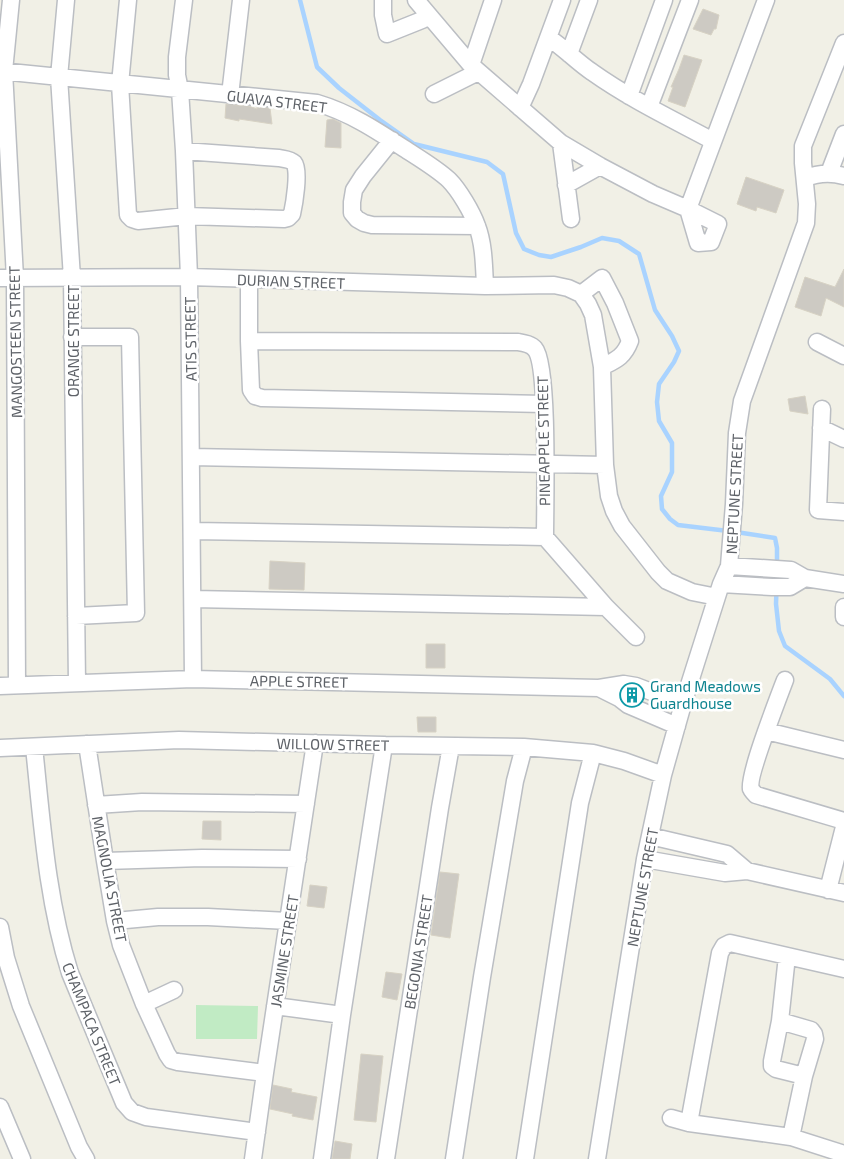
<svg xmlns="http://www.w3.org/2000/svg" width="844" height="1159" viewBox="0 0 844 1159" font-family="'Exo 2',sans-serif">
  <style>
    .green { fill: #c1ebc4 }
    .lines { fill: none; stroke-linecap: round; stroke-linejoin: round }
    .stream { stroke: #a9d3ff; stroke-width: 4.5 }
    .building { fill: #cdcac3; stroke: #d7d2c4 }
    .minor-casing { stroke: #bbbec3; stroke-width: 19 }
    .minor { stroke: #fff; stroke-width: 16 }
    .labels { text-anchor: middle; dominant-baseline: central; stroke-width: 5; stroke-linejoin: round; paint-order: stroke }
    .street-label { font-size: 15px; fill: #5e6268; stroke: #fff }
    .culture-label { font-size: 15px; fill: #0d838f; stroke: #fff; text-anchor: start }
  </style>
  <rect width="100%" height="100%" fill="#f1f0e6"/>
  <!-- green -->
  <path class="green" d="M196,1005L258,1006L257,1039H196Z"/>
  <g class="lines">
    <!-- stream -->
    <path class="stream" d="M300,0L317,67L339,88L380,120L414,144L487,162L503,174L516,233L524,249L539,255L551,257L581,247L602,238L619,241L639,254L655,310L672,336L679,351L674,362L659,384L657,402L659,421L672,443V472L661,496L662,509L670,519L678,525L728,531
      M736,532L775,538L777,548V565
      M777,573L776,604L779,631L785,646L830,679L844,696"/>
  </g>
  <!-- building -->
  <path class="building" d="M703,9L719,15L716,29H714L711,35L693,29Z
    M684,55L702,60L685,107L668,101L673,87H671L679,69Z
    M226,104L249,106L257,109V107L270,108L272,124L239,119V121L225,118Z
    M333,119L341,123V148L325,147L327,120Z
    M746,177L784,190L776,213L757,207L756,211L737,204Z
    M844,269V307L826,298L821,316L795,307L805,277L835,287Z
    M805,396L808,414L790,411L788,399Z
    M270,561L305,563L304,590L269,589Z
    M426,644H445V668H426Z
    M417,717H436V732H418Z
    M203,821H221V840L202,839Z
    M440,872L459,874L450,938L431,935Z
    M310,885L327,887L324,908L307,906Z
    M386,972L402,974L397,1000L382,997Z
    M361,1054L383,1056L376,1122L354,1120Z
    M273,1085L292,1089L291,1092L317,1097L313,1120L292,1116L293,1114L270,1109Z
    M335,1141L352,1144L350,1159H332Z"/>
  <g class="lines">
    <!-- minor casing -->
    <g class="minor-casing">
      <path id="minor" d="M11,0L4,71L15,278L17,685
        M66,0L59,77L72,278L77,683
        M128,0L120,84L128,215L132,219L138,221L187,216L284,219L288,218L292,214C294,205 300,170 294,163C290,159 283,159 279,158L184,151
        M184,0L177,57V75L180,90L184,151L189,277L193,679
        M383,0V15L387,34L422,20L429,16
        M416,0L471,65L561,143L600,166L653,194L688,209L718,224L711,242L698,243L688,209L766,0
        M549,38C564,48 577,62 592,72C630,99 672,119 713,141
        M569,54L589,0
        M471,65L493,0
        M0,71L317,103C351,113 379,132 408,151C422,160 437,169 449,180C459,190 472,212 477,226C484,244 484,267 485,286
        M434,94L478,72
        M230,95L241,0
        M629,96L664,0
        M649,107L690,0
        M520,108L531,84L562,0
        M392,140L363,176L354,190L352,202V213L357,219L364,223L372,225L477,226
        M561,143L571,219
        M829,173L844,134
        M805,178C818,173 830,172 844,176
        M566,185L600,166
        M0,278L189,277L485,286L554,285L568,288L581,294L588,304L593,315L602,367L605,465L609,496L614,511L622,526L658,572L667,581L692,592L717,597
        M249,280V341L251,390L255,396L262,398L544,404
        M581,294L602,278L615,303L630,341C624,357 616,360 602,367
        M72,337H130L136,613L76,616
        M249,341L518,342C524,343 531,344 535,349C549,365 545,507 545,537L606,607L636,637
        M817,342L844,356
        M822,409L818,510L844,512
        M821,428L844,439
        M191,457L605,465
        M192,531L545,537
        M729,566L791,570L805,578L844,584
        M721,584L772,587H790L805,578
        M193,599L606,607
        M844,607V617
        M785,680C779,696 747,778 751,789C751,790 756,795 756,795L844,821
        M0,686L193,679L599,688L624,684L636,686L683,704
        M599,688L619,698L628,705L677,726
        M766,731L844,750
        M87,744L105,861L115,921L121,945L144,1004L167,1054L171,1060L178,1062L265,1073
        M34,747C42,823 47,900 70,973L124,1103L132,1112L146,1117L257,1132
        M0,748L179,740L384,745L524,747L593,753L624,761L663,775
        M96,805L142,802L306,804
        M650,836L727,854L747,871
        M645,859L725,873L747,871L844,893
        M105,861L202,858L298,859
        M828,890L844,827
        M115,921L158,917H208L288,921
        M0,927L6,958L21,1006L79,1147L86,1159
        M787,956L780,1021L772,1061V1066L776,1069L804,1076
        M144,1004L174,990
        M275,1006L342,1015
        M780,1021L811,1030L814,1034L815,1039L804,1076L791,1137
        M0,1107L22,1159
        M671,1118L689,1123L791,1137L844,1154
        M689,1123L720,953L724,946L730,943L844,969
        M253,1159L265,1073L315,743
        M322,1159L342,1015L384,745
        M386,1159L440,808L451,746
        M454,1159L482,977L515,781L524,747
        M525,1159L580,803L593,753
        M597,1159L645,859L663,775L683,704L721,584L729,566L734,504L737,433L742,401L806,223L807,204L803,163V146L844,43"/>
    </g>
    <!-- minor -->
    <use href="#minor" class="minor"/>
  </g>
  <!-- icons -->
  <defs>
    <g id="building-ring" transform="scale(1.25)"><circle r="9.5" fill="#fff" stroke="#0f9aa8" stroke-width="1.5"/><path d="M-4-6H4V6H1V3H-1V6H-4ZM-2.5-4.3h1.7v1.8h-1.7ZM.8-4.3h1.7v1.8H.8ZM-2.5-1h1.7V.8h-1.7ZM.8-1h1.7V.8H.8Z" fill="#0f9aa8"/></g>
  </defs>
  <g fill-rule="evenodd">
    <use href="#building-ring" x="632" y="695"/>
  </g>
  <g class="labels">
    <!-- street labels -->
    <g class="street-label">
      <text transform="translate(277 101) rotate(7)">GUAVA STREET</text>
      <text transform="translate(291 281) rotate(2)">DURIAN STREET</text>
      <text transform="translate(190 339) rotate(-91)">ATIS STREET</text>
      <text transform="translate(73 341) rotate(-90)">ORANGE STREET</text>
      <text transform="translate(15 342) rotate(-91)">MANGOSTEEN STREET</text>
      <text transform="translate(543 441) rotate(-91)">PINEAPPLE STREET</text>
      <text transform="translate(734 494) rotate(-87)">NEPTUNE STREET</text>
      <text transform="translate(299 681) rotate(1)">APPLE STREET</text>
      <text transform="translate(333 744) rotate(1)">WILLOW STREET</text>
      <text transform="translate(110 879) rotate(79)">MAGNOLIA STREET</text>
      <text transform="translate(642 887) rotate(-80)">NEPTUNE STREET</text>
      <text transform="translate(284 951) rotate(-81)">JASMINE STREET</text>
      <text transform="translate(418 952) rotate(-81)">BEGONIA STREET</text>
      <text transform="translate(92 1024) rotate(68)">CHAMPACA STREET</text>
    </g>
    <!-- culture labels -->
    <g class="culture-label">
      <text x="650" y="686">Grand Meadows<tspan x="650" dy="17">Guardhouse</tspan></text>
    </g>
  </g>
</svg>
